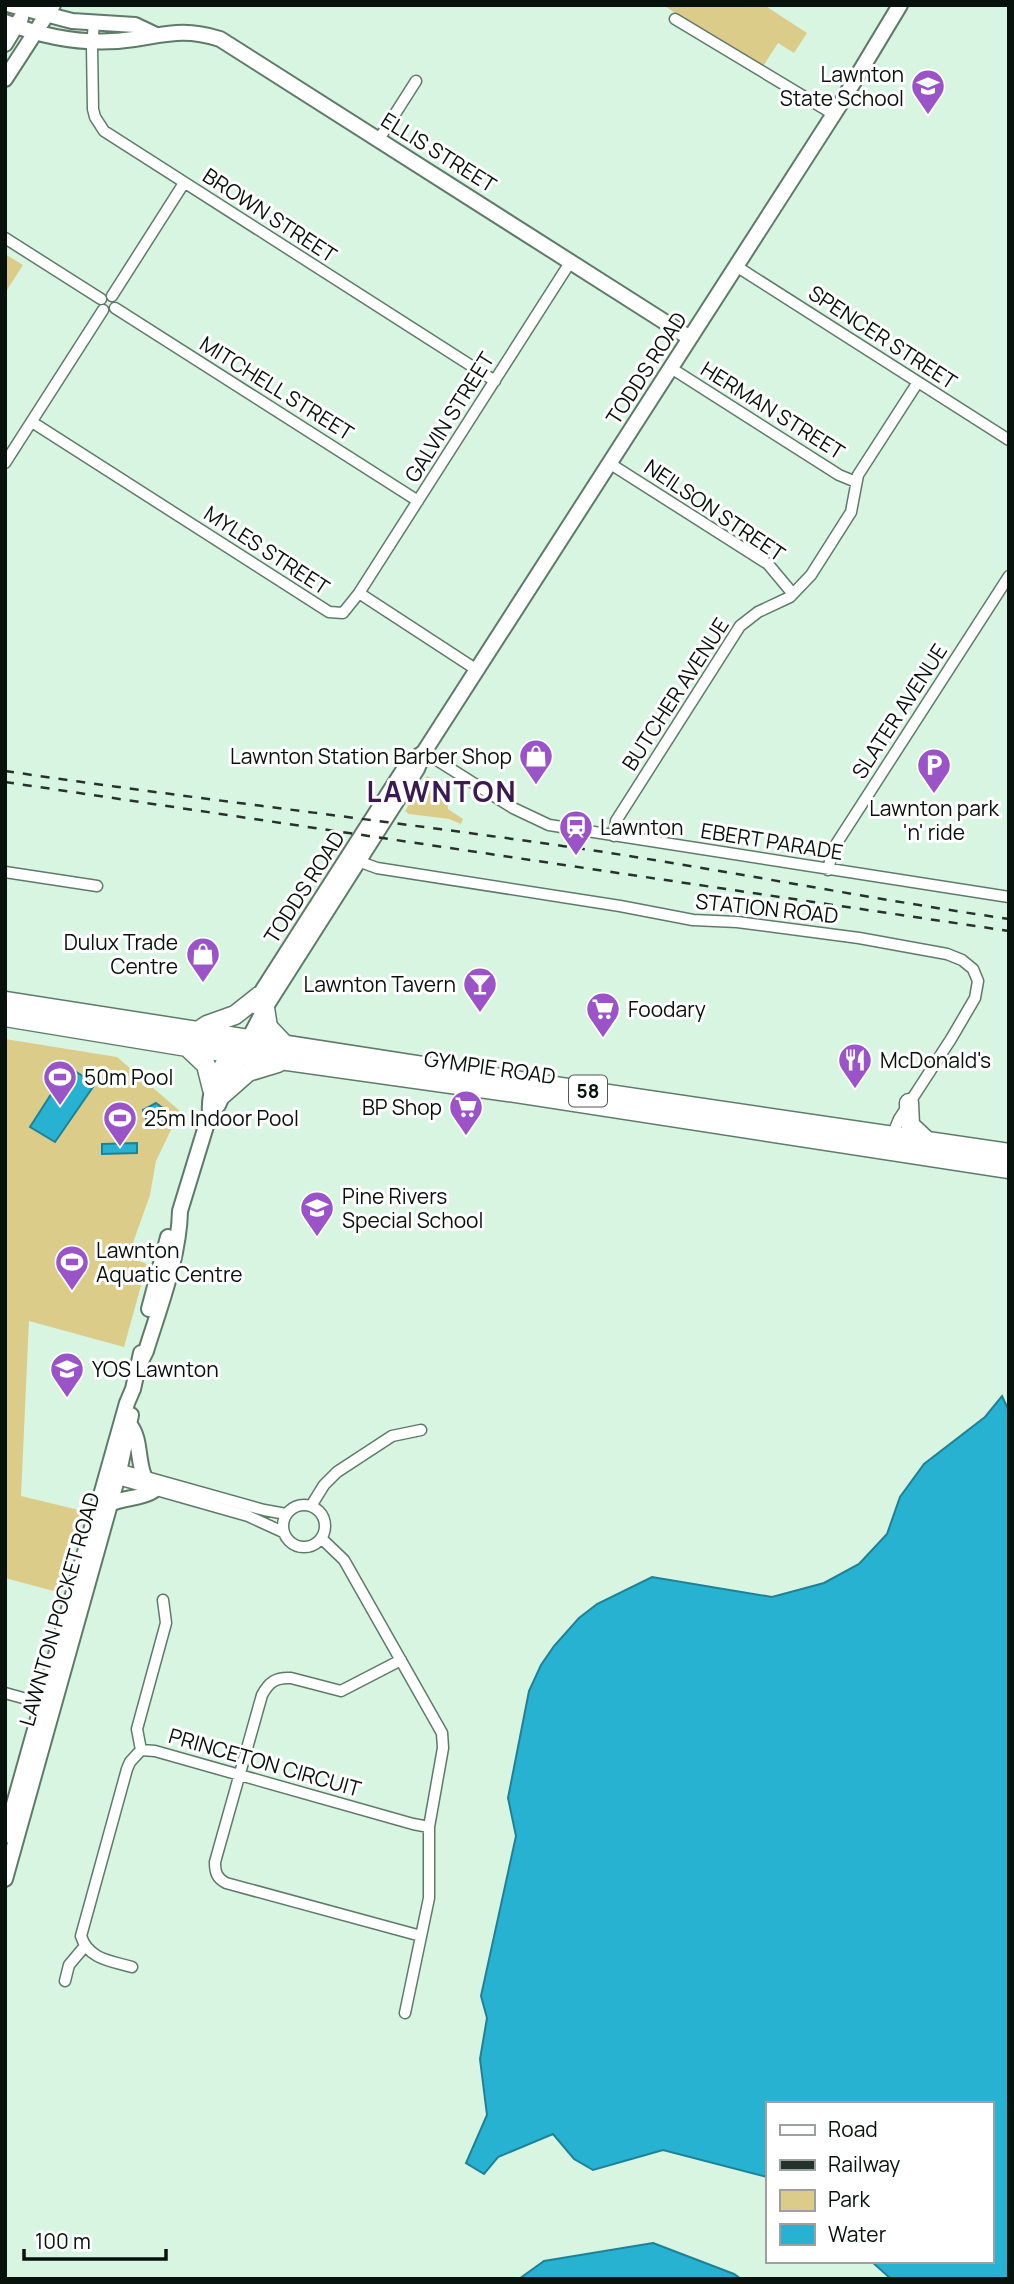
<svg xmlns="http://www.w3.org/2000/svg" width="1014" height="2284" viewBox="0 0 1014 2284" font-family="Manrope,sans-serif">
  <style>
    .green { fill: #dccc8a }
    .water { fill: #27b2d2; stroke: #1e8297; stroke-width: 2 }
    .lines { fill: none; stroke-linecap: round; stroke-linejoin: round }
    .street-casing { stroke: #607a6a; stroke-width: 13 }
    .secondary-casing { stroke: #607a6a; stroke-width: 18 }
    .highway-casing { stroke: #607a6a; stroke-width: 21 }
    .street { stroke: #fff; stroke-width: 10 }
    .secondary { stroke: #fff; stroke-width: 14 }
    .highway { stroke: #fff; stroke-width: 18 }
    .rail { stroke: #26332b; stroke-width: 2.5; stroke-dasharray: 9 9; stroke-linecap: butt }
    .labels { text-anchor: middle; dominant-baseline: central; stroke-width: 6; stroke-linejoin: round; paint-order: stroke }
    .shield { fill: #fff; stroke: #525955; stroke-width: 2 }
    .shield-label { font-size: 19px; font-weight: bold; fill: #08120c }
    .poi-label { font-size: 21px; fill: #08120c; stroke: #fff; text-anchor: start }
    .street-label { font-size: 21px; fill: #08120c; stroke: #fff }
    .district-label { font-size: 28px; font-weight: bold; letter-spacing: 2px; fill: #3b1a51; stroke: #fff }
  </style>
  <rect width="100%" height="100%" fill="#d8f5e2"/>
  <!-- green -->
  <path class="green" d="M663,5H764L807,33L794,53L778,43L762,68Z
    M5,254L23,265L5,293Z
    M427,776L445,785L448,809L463,819L461,824L449,819L409,814L405,811Z
    M5,1039L117,1057L180,1111L156,1161L150,1195L128,1257L147,1264L124,1347L29,1321L21,1496L83,1511L61,1593L5,1578Z"/>
  <!-- water -->
  <path class="water" d="M67,1066L95,1084L55,1142L30,1127L66,1071Z
    M156,1103L167,1111L162,1125L147,1121L143,1110Z
    M137,1143V1153L102,1154V1144Z
    M1002,1396L1009,1411V2279H891L871,2261H991V2104H767V2177L663,2150L593,2170L574,2159L553,2134L498,2157L484,2174L466,2163L487,2115L480,2059L487,2018L481,1996L516,1836L508,1798L529,1691L541,1665L554,1646L579,1618L597,1604L652,1577L772,1597L824,1583L859,1564L887,1534L900,1497L924,1464L985,1417Z
    M653,2243L734,2274L741,2279H519L544,2261Z"/>
  <g class="lines">
    <!-- street casing -->
    <g class="street-casing">
      <path id="street" d="M675,19L833,114
        M94,23L92,46L93,109L95,117L104,131L495,381
        M379,139L416,81
        M5,238L101,299
        M736,266L1009,440
        M112,296L184,183
        M115,308L418,501
        M671,368L839,475L856,482
        M32,422L329,612L343,613L359,593L571,261
        M5,463L103,310
        M609,463L768,564L793,594
        M359,593L477,670
        M424,752L513,808L549,825L1009,897
        M614,836L616,821L740,626L758,612L790,597L811,575L851,512L858,475L918,382
        M355,860L377,868L620,906L693,920L737,922L859,938L947,954L962,960L973,969L978,981L975,998L951,1039L899,1119L891,1138
        M828,870L833,849L1009,576
        M5,872L97,886
        M115,1471H125L264,1510L286,1514
        M114,1478L248,1516L283,1532
        M283 1526a21 21 0 1 1 42 0a21 21 0 1 1-42 0Z
        M311,1506L324,1485L337,1472L392,1436L421,1430
        M321,1538L344,1560L442,1733L443,1748L429,1827V1898L405,2013
        M401,1660L341,1691L291,1678C276,1677 269,1682 262,1695L215,1862C215,1873 217,1878 226,1883L421,1936
        M5,1693L48,1705
        M141,1750L137,1729L166,1623L163,1600
        M132,1967C111,1961 88,1959 81,1936L127,1769L130,1762L141,1750L155,1751L413,1824L429,1827
        M65,1981L69,1965L85,1946"/>
    </g>
    <!-- secondary casing -->
    <g class="secondary-casing">
      <path id="secondary" d="M11,5L72,21L135,25L154,34
        M5,22C46,38 90,46 134,39C168,34 185,28 220,39L690,338
        M5,44L21,18
        M5,79L53,5
        M255,1006L259,996L408,763L423,753
        M210,1113L218,1105L241,1054L265,1008L417,769L424,752L841,103L900,5
        M149,1309L168,1237
        M141,1361L146,1351C160,1306 179,1257 180,1211L210,1113C208,1088 221,1066 233,1045
        M130,1425C141,1439 137,1459 144,1476
        M110,1504C124,1497 141,1499 153,1491
        M5,1836L127,1403L133,1389L141,1353
        M5,1879L119,1472L131,1415"/>
    </g>
    <!-- highway casing -->
    <g class="highway-casing">
      <path id="highway" d="M5,1001L487,1076L1009,1153
        M265,1008L268,1027L285,1045
        M5,1017L187,1047L508,1092L1009,1169
        M198,1031L207,1025L235,1015L259,996
        M187,1047L206,1065L212,1089
        M223,1094L248,1072L278,1063
        M909,1103L910,1125L927,1141"/>
    </g>
    <!-- street -->
    <use href="#street" class="street"/>
    <!-- secondary -->
    <use href="#secondary" class="secondary"/>
    <!-- highway -->
    <use href="#highway" class="highway"/>
    <!-- rail -->
    <path class="rail" d="M5,771C202,800 400,822 597,851C735,872 871,899 1009,919
      M5,782L1009,931"/>
  </g>
  <!-- icons -->
  <defs>
    <g id="school-pin" transform="scale(1.75)"><path d="M0 17L-7.5 6A9.5 9.5 0 1 1 7.5 6Z" fill="#9a54c8" stroke="#fff"/><path d="M0-5L7-2L0 1L-7-2ZM-4 1L0 2.5L4 1V4Q0 6-4 4Z" fill="#fff"/></g>
    <g id="shop-pin" transform="scale(1.75)"><path d="M0 17L-7.5 6A9.5 9.5 0 1 1 7.5 6Z" fill="#9a54c8" stroke="#fff"/><path d="M-5-2.5h2.3a2.7 3.5 0 0 1 5.4 0H5L5.5 6h-11ZM-1.5-2.5h3a1.5 2.3 0 0 0-3 0Z" fill="#fff"/></g>
    <g id="parking-pin" transform="scale(1.75)"><path d="M0 17L-7.5 6A9.5 9.5 0 1 1 7.5 6Z" fill="#9a54c8" stroke="#fff"/><path d="M-3.5-5.5H1a3.5 3.5 0 0 1 0 7H-1V5.5H-3.5ZM-1-3.4V-.6H.8a1.4 1.4 0 0 0 0-2.8Z" fill="#fff"/></g>
    <g id="station-pin" transform="scale(1.75)"><path d="M0 17L-7.5 6A9.5 9.5 0 1 1 7.5 6Z" fill="#9a54c8" stroke="#fff"/><path d="M-3-6H3Q5-6 5-4V2Q5 4 3 4L4.5 6H3L1.5 4h-3L-3 6H-4.5L-3 4Q-5 4-5 2V-4Q-5-6-3-6ZM-3.5-4v3h7v-3ZM-3.5 1v1.5H-2V1ZM2 1v1.5H3.5V1Z" fill="#fff"/></g>
    <g id="bar-pin" transform="scale(1.75)"><path d="M0 17L-7.5 6A9.5 9.5 0 1 1 7.5 6Z" fill="#9a54c8" stroke="#fff"/><path d="M-6-5H6L.8 .8V4.5H3.5V6h-7V4.5H-.8V.8Z" fill="#fff"/></g>
    <g id="supermarket-pin" transform="scale(1.75)"><path d="M0 17L-7.5 6A9.5 9.5 0 1 1 7.5 6Z" fill="#9a54c8" stroke="#fff"/><path d="M-6-5.5h2.5l.6 2H6L4.5 2H-2.5L-4.4-4H-6ZM-1.5 3.2a1.3 1.3 0 1 0 .1 0ZM3 3.2a1.3 1.3 0 1 0 .1 0Z" fill="#fff"/></g>
    <g id="restaurant-pin" transform="scale(1.75)"><path d="M0 17L-7.5 6A9.5 9.5 0 1 1 7.5 6Z" fill="#9a54c8" stroke="#fff"/><path d="M-5-6h1v4h1v-4h1v4h1v-4h1v5L-1.5 .5V6h-2V.5L-5-1ZM5-6V6H3V1.5H1.5Q1.5-4 5-6Z" fill="#fff"/></g>
    <g id="stadium-pin" transform="scale(1.75)"><path d="M0 17L-7.5 6A9.5 9.5 0 1 1 7.5 6Z" fill="#9a54c8" stroke="#fff"/><path d="M0-5a6.5 5 0 1 0 0 10a6.5 5 0 1 0 0-10ZM-3.5-1.8h7v3.6h-7Z" fill="#fff"/></g>
  </defs>
  <g fill-rule="evenodd">
    <use href="#school-pin" x="928" y="86"/>
    <use href="#shop-pin" x="536" y="756"/>
    <use href="#parking-pin" x="934" y="765"/>
    <use href="#station-pin" x="576" y="827"/>
    <use href="#shop-pin" x="203" y="954"/>
    <use href="#bar-pin" x="480" y="984"/>
    <use href="#supermarket-pin" x="603" y="1009"/>
    <use href="#restaurant-pin" x="855" y="1060"/>
    <use href="#stadium-pin" x="60" y="1077"/>
    <use href="#supermarket-pin" x="466" y="1107"/>
    <use href="#stadium-pin" x="120" y="1118"/>
    <use href="#school-pin" x="317" y="1208"/>
    <use href="#stadium-pin" x="72" y="1262"/>
    <use href="#school-pin" x="67" y="1369"/>
  </g>
  <g class="labels">
    <!-- shield labels -->
    <rect class="shield" x="569" y="1075.5" width="38" height="31" rx="5"/>
    <g class="shield-label">
      <text x="588" y="1091">58</text>
    </g>
    <!-- poi labels -->
    <g class="poi-label">
      <text x="904" y="74" text-anchor="end">Lawnton<tspan x="904" dy="24">State School</tspan></text>
      <text x="512" y="756" text-anchor="end">Lawnton Station Barber Shop</text>
      <text x="934" y="808" text-anchor="middle">Lawnton park<tspan x="934" dy="24">'n' ride</tspan></text>
      <text x="600" y="827">Lawnton</text>
      <text x="178" y="942" text-anchor="end">Dulux Trade<tspan x="178" dy="24">Centre</tspan></text>
      <text x="456" y="984" text-anchor="end">Lawnton Tavern</text>
      <text x="628" y="1009">Foodary</text>
      <text x="880" y="1060">McDonald's</text>
      <text x="84" y="1077">50m Pool</text>
      <text x="442" y="1107" text-anchor="end">BP Shop</text>
      <text x="144" y="1118">25m Indoor Pool</text>
      <text x="342" y="1196">Pine Rivers<tspan x="342" dy="24">Special School</tspan></text>
      <text x="96" y="1250">Lawnton<tspan x="96" dy="24">Aquatic Centre</tspan></text>
      <text x="92" y="1369">YOS Lawnton</text>
    </g>
    <!-- street labels -->
    <g class="street-label">
      <text transform="translate(439 152) rotate(32)">ELLIS STREET</text>
      <text transform="translate(270 215) rotate(33)">BROWN STREET</text>
      <text transform="translate(883 337) rotate(33)">SPENCER STREET</text>
      <text transform="translate(646 368) rotate(-57)">TODDS ROAD</text>
      <text transform="translate(277 388) rotate(32)">MITCHELL STREET</text>
      <text transform="translate(773 410) rotate(32)">HERMAN STREET</text>
      <text transform="translate(449 417) rotate(-58)">GALVIN STREET</text>
      <text transform="translate(715 510) rotate(34)">NEILSON STREET</text>
      <text transform="translate(267 550) rotate(33)">MYLES STREET</text>
      <text transform="translate(675 694) rotate(-57)">BUTCHER AVENUE</text>
      <text transform="translate(899 711) rotate(-57)">SLATER AVENUE</text>
      <text transform="translate(772 841) rotate(9)">EBERT PARADE</text>
      <text transform="translate(304 887) rotate(-57)">TODDS ROAD</text>
      <text transform="translate(767 908) rotate(6)">STATION ROAD</text>
      <text transform="translate(490 1067) rotate(8)">GYMPIE ROAD</text>
      <text transform="translate(59 1609) rotate(-74)">LAWNTON POCKET ROAD</text>
      <text transform="translate(265 1762) rotate(16)">PRINCETON CIRCUIT</text>
    </g>
    <!-- district labels -->
    <g class="district-label">
      <text x="442" y="791">LAWNTON</text>
    </g>
  </g>
  <!-- border -->
  <rect width="1014" height="2284" fill="none" stroke="#08120c" stroke-width="14"/>
  <!-- legend -->
  <rect x="766" y="2102" width="228" height="161" fill="#ffffff" stroke="#9ca09e" stroke-width="2"/>
  <rect x="780" y="2125" width="35" height="10" fill="#ffffff" stroke="#9ca09e" stroke-width="2"/>
  <text x="828" y="2137" font-size="21" fill="#08120c">Road</text>
  <rect x="780" y="2160" width="35" height="10" fill="#26332b" stroke="#9ca09e" stroke-width="2"/>
  <text x="828" y="2172" font-size="21" fill="#08120c">Railway</text>
  <rect x="780" y="2190" width="35" height="21" fill="#dccc8a" stroke="#9ca09e" stroke-width="2"/>
  <text x="828" y="2207" font-size="21" fill="#08120c">Park</text>
  <rect x="780" y="2224" width="35" height="21" fill="#27b2d2" stroke="#9ca09e" stroke-width="2"/>
  <text x="828" y="2242" font-size="21" fill="#08120c">Water</text>
  <!-- scale -->
  <path d="M24 2249v10h142v-10" fill="none" stroke="#08120c" stroke-width="3.5"/>
  <text x="35" y="2249" font-size="21" fill="#08120c" stroke="#ffffff" stroke-width="5" paint-order="stroke">100 m</text>
</svg>
